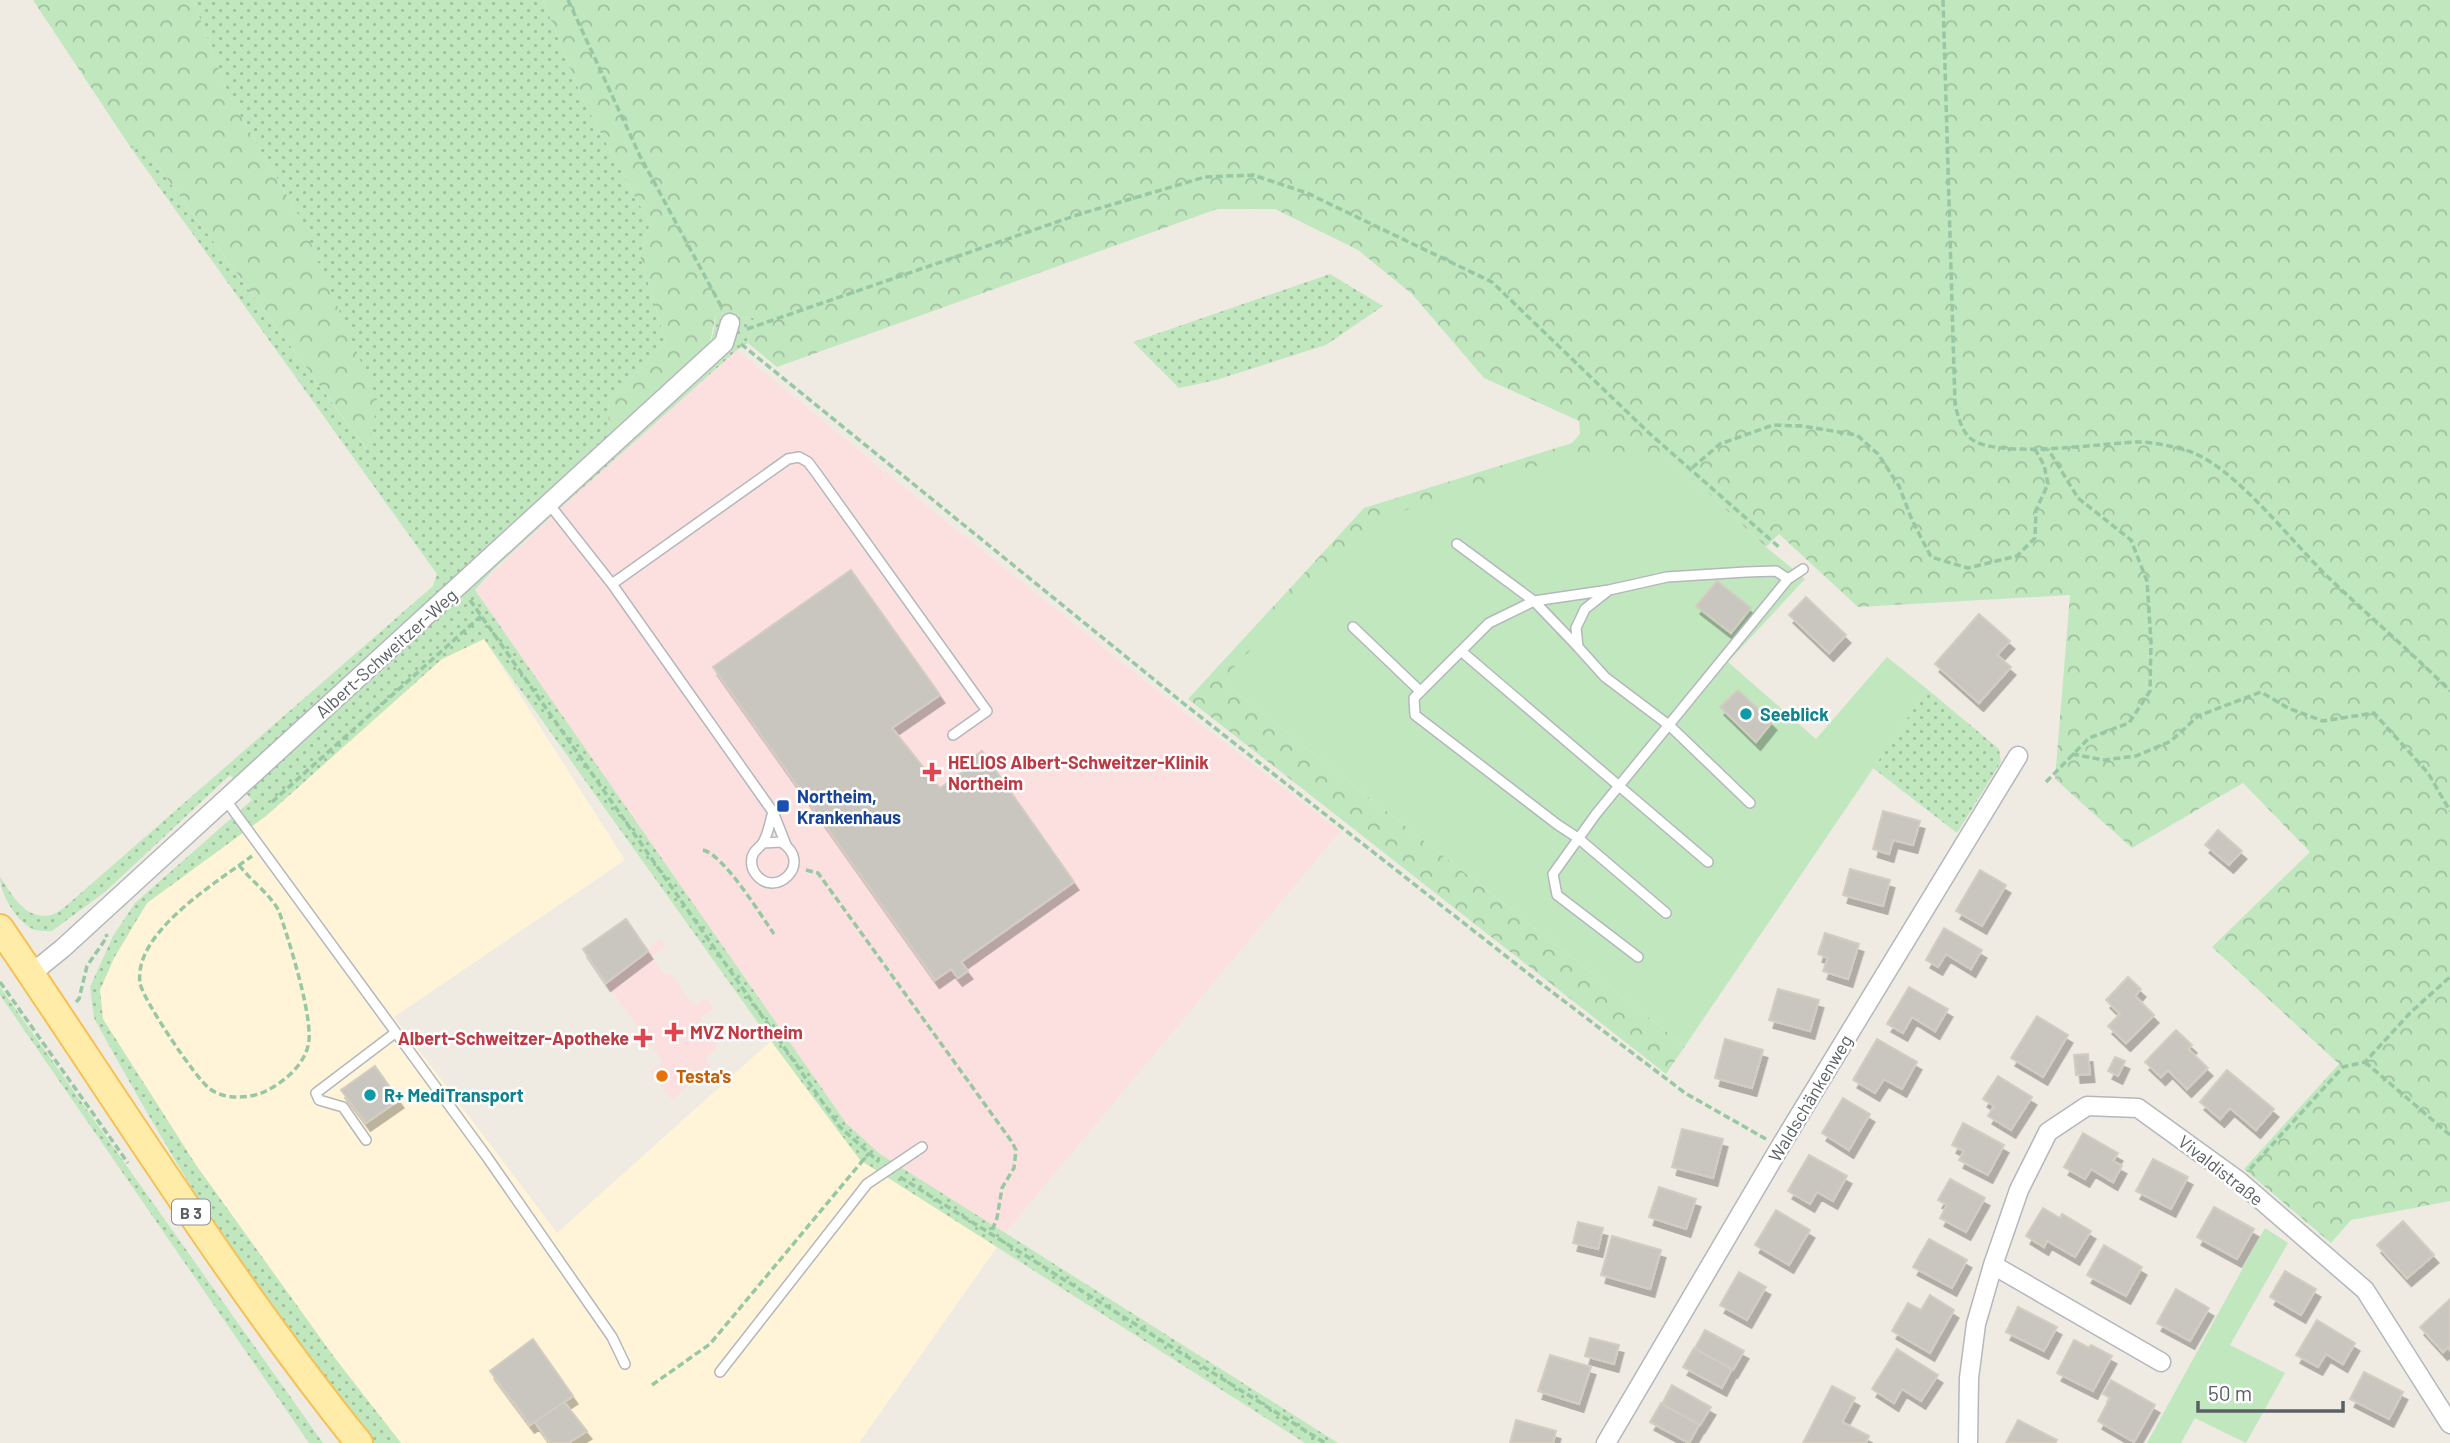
<svg xmlns="http://www.w3.org/2000/svg" width="2450" height="1443" viewBox="0 0 2450 1443" font-family="Barlow,sans-serif">
  <style>
    .commercial { fill: #fff4d8 }
    .medical { fill: #fce0df }
    .grass { fill: url(#grass-dots) }
    .forest { fill: url(#forest-crowns) }
    .park { fill: #c1e7bf }
    .building { fill: #c9c6c0; stroke: #d3cdc1; stroke-width: 2; filter: url(#shadow) }
    .lines { fill: none; stroke-linecap: round; stroke-linejoin: round }
    .service-casing { stroke: #b4b7bb; stroke-width: 12 }
    .minor-casing { stroke: #b4b7bb; stroke-width: 21 }
    .primary-casing { stroke: #f6c055; stroke-width: 30 }
    .path { stroke: #97c8a3; stroke-width: 3.5; stroke-dasharray: 7 3.5; stroke-linecap: butt }
    .service { stroke: #fff; stroke-width: 9 }
    .minor { stroke: #fff; stroke-width: 18 }
    .primary { stroke: #ffeca8; stroke-width: 26 }
    .culture-dot { fill: #0f9aa8; stroke: #fff; stroke-width: 2.5 }
    .health-dot { fill: #e0444e; stroke: #fff; stroke-width: 2.5 }
    .transit-dot { fill: #1a4fb4; stroke: #fff; stroke-width: 2.5 }
    .food-dot { fill: #e8710a; stroke: #fff; stroke-width: 2.5 }
    .labels { text-anchor: middle; dominant-baseline: central; stroke-width: 5; stroke-linejoin: round; paint-order: stroke }
    .shield { fill: #fff; stroke: #8c9092; stroke-width: 2 }
    .shield-label { font-size: 16px; font-weight: bold; fill: #5b6064 }
    .street-label { font-size: 18px; fill: #5b6064; stroke: #fff }
    .culture-label { font-size: 18px; font-weight: bold; fill: #0d838f; stroke: #fff; text-anchor: start }
    .health-label { font-size: 18px; font-weight: bold; fill: #be3a42; stroke: #fff; text-anchor: start }
    .transit-label { font-size: 18px; font-weight: bold; fill: #164399; stroke: #fff; text-anchor: start }
    .food-label { font-size: 18px; font-weight: bold; fill: #c56008; stroke: #fff; text-anchor: start }
  </style>
  <defs>
    <pattern id="grass-dots" width="8" height="8" patternUnits="userSpaceOnUse" patternTransform="scale(1.75)"><rect width="8" height="8" fill="#c1e7bf"/><path d="M2 2h.1M6 6h.1" fill="none" stroke="#a0bf9f" stroke-width="1.8" stroke-linecap="round"/></pattern>
    <pattern id="forest-crowns" width="20" height="18" patternUnits="userSpaceOnUse" patternTransform="scale(1.75)"><rect width="20" height="18" fill="#c1e7bf"/><path d="M2 6a3 3 0 1 1 6 0M12 15a3 3 0 1 1 6 0" fill="none" stroke="#a0bf9f"/></pattern>
    <filter id="shadow"><feDropShadow dx="4.5" dy="8" stdDeviation="0" flood-color="#0004"/></filter>
  </defs>
  <rect width="100%" height="100%" fill="#efebe3"/>
  <!-- commercial -->
  <path class="commercial" d="M484,639L625,860L394,1017L557,1233L771,1041L860,1160L997,1247L859,1443H401L334,1357L196,1165L103,1019L100,990L114,958L147,903L266,816L442,659Z"/>
  <!-- medical -->
  <path class="medical" d="M737,350L902,486L1185,713L1340,831L1005,1233L880,1154L846,1123L475,590L567,502Z
    M661,939L666,946L651,957L665,975L670,973L694,1006L706,998L714,1009L700,1018L717,1046L706,1059L710,1067L672,1100L651,1071L663,1062L606,983Z"/>
  <!-- grass -->
  <path class="grass" d="M193,0H543L583,100L650,224L640,256L666,342L608,402L609,434L709,348L714,330L716,314L729,311L739,317L754,318L748,343L737,350L567,502L494,569L475,590L846,1123L880,1154L1338,1443H1305L860,1160L771,1041L484,639L442,659L266,816L147,903L114,958L100,990L103,1019L196,1165L334,1357L401,1443H372C264,1313 175,1166 94,1018L90,987L113,936L135,903L252,800L230,775L105,892L52,931C47,931 40,931 35,930C17,923 0,894 0,877C12,894 25,921 51,915C56,914 62,909 66,906L433,586L437,574L131,148L143,146L366,449L300,218L229,96Z
    M1330,274L1383,306L1326,345L1216,380L1179,388L1133,342Z
    M1927,689L1999,749L2001,762L1957,833L1873,768Z
    M0,987L323,1443H309L0,995Z"/>
  <!-- forest -->
  <path class="forest" d="M33,0H193L229,96L300,218L378,402L367,450L143,146L131,148Z
    M543,0H2450V1201L2351,1220L2331,1243L2244,1169L2339,1064L2212,947L2310,852L2243,783L2132,848L2055,779L2070,595L1858,607L1779,534L1766,547L1667,455L1221,681L1685,1046L1666,1074L1188,699L1364,508L1572,443L1580,434L1579,421L1484,378L1412,294L1358,250L1275,209H1217L777,367L748,343L754,318L739,317L729,311L716,314L709,347L609,434L608,402L666,342L640,256L650,224L583,100Z"/>
  <!-- park -->
  <path class="park" d="M1573,454L1667,455L1766,547L1805,579L1728,662L1816,739L1887,657L1927,689L1685,1046L1221,681L1373,521Z
    M2265,1228L2288,1243L2230,1345L2285,1373L2246,1443L2195,1418L2181,1443H2147Z"/>
  <!-- building -->
  <path class="building" d="M851,570L940,695L892,728L940,788L965,770L962,765L982,751L1074,882L961,962L968,971L958,978L951,969L935,980L713,667Z
    M1717,581L1751,608L1731,633L1696,606Z
    M1806,597L1846,635L1829,653L1789,615Z
    M1979,614L2010,641L1997,655L2011,667L1979,703L1935,664Z
    M1738,690L1772,722L1756,742L1720,707Z
    M1883,811L1920,821L1913,845L1893,840L1889,854L1873,849Z
    M2218,830L2242,851L2229,865L2205,845Z
    M1850,869L1890,880L1883,906L1843,895Z
    M1980,870L2006,885L1982,926L1956,911Z
    M626,919L648,951L606,983L583,949Z
    M1944,928L1982,950L1971,969L1946,954L1938,967L1926,960Z
    M1825,933L1859,944L1848,979L1823,971L1828,958L1818,954Z
    M2128,977L2141,989L2135,996L2154,1015L2126,1043L2108,1026L2120,1014L2106,1000Z
    M1909,987L1948,1009L1935,1031L1912,1017L1903,1033L1887,1024Z
    M1778,989L1819,1000L1810,1031L1769,1020Z
    M2037,1016L2068,1035L2043,1077L2011,1058Z
    M2176,1030L2192,1045L2188,1049L2208,1068L2187,1089L2168,1070L2161,1077L2145,1062Z
    M1725,1039L1763,1050L1752,1088L1715,1078Z
    M1877,1039L1917,1062L1902,1089L1884,1079L1875,1093L1853,1080Z
    M2088,1054L2090,1074L2076,1075L2074,1055Z
    M2115,1057L2125,1061L2118,1076L2108,1071Z
    M375,1066L399,1100L366,1123L341,1090Z
    M2227,1070L2274,1109L2256,1130L2230,1108L2220,1119L2200,1102Z
    M1998,1076L2032,1097L2011,1130L1988,1116L1994,1106L1983,1099Z
    M1843,1098L1870,1114L1849,1150L1822,1133Z
    M1963,1123L2004,1145L1988,1175L1959,1160L1964,1151L1952,1145Z
    M1682,1129L1723,1139L1713,1178L1672,1167Z
    M2083,1133L2118,1153L2113,1161L2122,1166L2113,1182L2091,1169L2085,1179L2064,1167Z
    M1809,1155L1847,1176L1833,1201L1817,1192L1810,1204L1788,1191Z
    M2153,1159L2188,1177L2171,1209L2136,1191Z
    M1950,1179L1985,1198L1966,1232L1940,1218L1947,1205L1938,1200Z
    M1659,1187L1696,1199L1686,1229L1649,1217Z
    M2214,1207L2254,1229L2237,1259L2197,1237Z
    M2043,1208L2060,1218L2062,1214L2091,1231L2075,1257L2047,1241L2044,1247L2026,1236Z
    M1776,1210L1810,1230L1789,1265L1755,1245Z
    M2403,1221L2434,1255L2407,1278L2377,1245Z
    M1578,1222L1603,1228L1598,1249L1573,1243Z
    M1612,1236L1661,1250L1650,1289L1601,1275Z
    M1929,1239L1967,1260L1952,1288L1913,1267Z
    M2104,1245L2142,1267L2126,1296L2087,1275Z
    M2285,1271L2316,1289L2301,1315L2270,1297Z
    M1739,1272L1766,1287L1747,1320L1720,1305Z
    M2176,1289L2209,1308L2190,1341L2157,1323Z
    M1930,1295L1954,1310L1930,1353L1892,1331L1908,1303L1921,1310Z
    M2450,1299V1350L2448,1347L2443,1352L2420,1327Z
    M2018,1307L2057,1327L2044,1351L2006,1332Z
    M2317,1320L2355,1343L2343,1364L2326,1354L2318,1367L2296,1355Z
    M1705,1330L1744,1351L1733,1370L1695,1348Z
    M1590,1338L1619,1345L1614,1364L1585,1356Z
    M533,1339L573,1396L530,1425L490,1371Z
    M2074,1340L2089,1348L2091,1345L2112,1356L2093,1391L2057,1373Z
    M1694,1348L1732,1369L1722,1388L1683,1367Z
    M1897,1349L1938,1375L1921,1401L1902,1389L1894,1403L1872,1389Z
    M1550,1355L1591,1367L1579,1404L1538,1391Z
    M2364,1372L2403,1392L2389,1419L2350,1399Z
    M2111,1380L2155,1405L2134,1442L2098,1421L2110,1398L2103,1394Z
    M1672,1385L1711,1407L1700,1425L1662,1404Z
    M1832,1386L1855,1398L1842,1422L1869,1436L1866,1443H1803Z
    M564,1402L587,1431L568,1443H550L535,1422Z
    M1661,1403L1699,1425L1689,1443L1650,1422Z
    M1516,1420L1556,1431L1553,1443H1510Z
    M2018,1420L2057,1440L2055,1443H2006Z"/>
  <g class="lines">
    <!-- service casing -->
    <g class="service-casing">
      <path id="service" d="M549,504L612,584L773,812L786,845
        M1457,544L1534,601L1578,647
        M612,584L788,459L799,457L808,462L817,474L987,711L953,735
        M1609,590L1534,601L1489,623L1414,698L1415,715L1558,825L1578,838L1666,913
        M1353,627L1420,691
        M1461,651L1708,862
        M225,799L487,1157L612,1337L625,1364
        M1750,803L1670,726L1605,677L1578,647L1576,628L1585,609L1609,590L1667,577L1746,572L1776,571L1788,579
        M763,843L781,842C815,863 774,901 755,873C752,869 751,863 752,857C754,850 758,849 762,844C768,836 770,821 773,812
        M1638,957L1557,895L1553,874L1596,814L1788,579L1803,569
        M366,1140L343,1107L319,1100L316,1093L395,1033
        M720,1372L867,1184L922,1147"/>
    </g>
    <!-- minor casing -->
    <g class="minor-casing">
      <path id="minor" d="M31,974L63,948L724,343L730,323
        M1993,1265L2161,1362
        M1606,1443L1780,1147L2018,756
        M1968,1443L1969,1378L1976,1324L1993,1265L2019,1190L2048,1132L2087,1106L2138,1108L2239,1181L2365,1290L2450,1424"/>
    </g>
    <!-- primary casing -->
    <g class="primary-casing">
      <path id="primary" d="M0,928C118,1101 228,1280 359,1443"/>
    </g>
    <!-- path -->
    <path class="path" d="M568,0L640,156L722,308
      M1943,0L1955,404C1958,416 1961,430 1970,438C1996,460 2102,443 2138,442C2152,442 2171,446 2185,450C2233,463 2292,543 2330,579C2370,617 2411,652 2450,691
      M747,329L1080,214L1205,177L1253,175L1307,193L1492,282L1649,433L1780,548
      M741,344L1183,703L1539,982L1685,1093L1766,1139
      M1692,468L1720,444L1773,425L1802,426L1857,435L1878,454L1899,486L1912,520L1931,557L1968,568L2017,556L2035,538L2036,510L2048,484L2044,465L2035,449
      M470,600L840,1127L879,1162
      M2072,754L2104,760L2136,756L2171,741L2198,716L2261,692L2288,708L2323,721L2374,713L2428,773L2450,811
      M2046,782L2089,738L2129,723L2150,691L2151,642L2147,581L2131,540L2078,498L2048,449
      M272,802L481,616
      M703,850C724,855 760,914 774,934
      M239,865C252,882 269,893 279,911C288,938 315,1021 308,1046C303,1066 284,1082 266,1091C250,1099 225,1100 210,1089C196,1079 143,1000 140,983C139,978 140,967 142,962C155,920 218,881 252,856
      M806,870L818,873L1012,1142L1016,1150L1014,1168L1002,1188L997,1218L991,1233
      M0,982L128,1163
      M76,1002L79,999L87,966L107,937L106,934
      M2365,1062L2450,1135
      M2250,1169L2343,1067L2365,1062L2411,1012L2450,977
      M900,1177L1325,1443
      M652,1385L710,1344L869,1153"/>
    <!-- service -->
    <use href="#service" class="service"/>
    <!-- minor -->
    <use href="#minor" class="minor"/>
    <!-- primary -->
    <use href="#primary" class="primary"/>
  </g>
  <!-- markers -->
  <g class="culture-dot">
    <circle cx="1746" cy="714" r="7"/>
    <circle cx="370" cy="1095" r="7"/>
  </g>
  <g class="health-dot">
    <path d="M928.5 761.5h7v7h7v7h-7v7h-7v-7h-7v-7h7z"/>
    <path d="M670.5 1021.5h7v7h7v7h-7v7h-7v-7h-7v-7h7z"/>
    <path d="M639.5 1027.5h7v7h7v7h-7v7h-7v-7h-7v-7h7z"/>
  </g>
  <rect class="transit-dot" x="776" y="799" width="14" height="14" rx="3.5"/>
  <circle class="food-dot" cx="662" cy="1076" r="7"/>
  <g class="labels">
    <!-- shield labels -->
    <rect class="shield" x="172" y="1199.5" width="38" height="25" rx="5"/>
    <g class="shield-label">
      <text x="191" y="1212">B 3</text>
    </g>
    <!-- street labels -->
    <g class="street-label">
      <text transform="translate(386 653) rotate(-42)">Albert-Schweitzer-Weg</text>
      <text transform="translate(1810 1098) rotate(-59)">Waldschänkenweg</text>
      <text transform="translate(2221 1170) rotate(38)">Vivaldistraße</text>
    </g>
    <!-- culture labels -->
    <g class="culture-label">
      <text x="1760" y="714">Seeblick</text>
      <text x="384" y="1095">R+ MediTransport</text>
    </g>
    <!-- health labels -->
    <g class="health-label">
      <text x="948" y="762">HELIOS Albert-Schweitzer-Klinik<tspan x="948" dy="21">Northeim</tspan></text>
      <text x="690" y="1032">MVZ Northeim</text>
      <text x="629" y="1038" text-anchor="end">Albert-Schweitzer-Apotheke</text>
    </g>
    <!-- transit labels -->
    <g class="transit-label">
      <text x="797" y="796">Northeim,<tspan x="797" dy="21">Krankenhaus</tspan></text>
    </g>
    <!-- food labels -->
    <g class="food-label">
      <text x="676" y="1076">Testa's</text>
    </g>
  </g>
  <!-- scale -->
  <path d="M2198 1401v10h145v-10" fill="none" stroke="#5b6064" stroke-width="3.5"/>
  <text x="2208" y="1401" font-size="21" fill="#5b6064" stroke="#ffffff" stroke-width="5" paint-order="stroke">50 m</text>
</svg>
